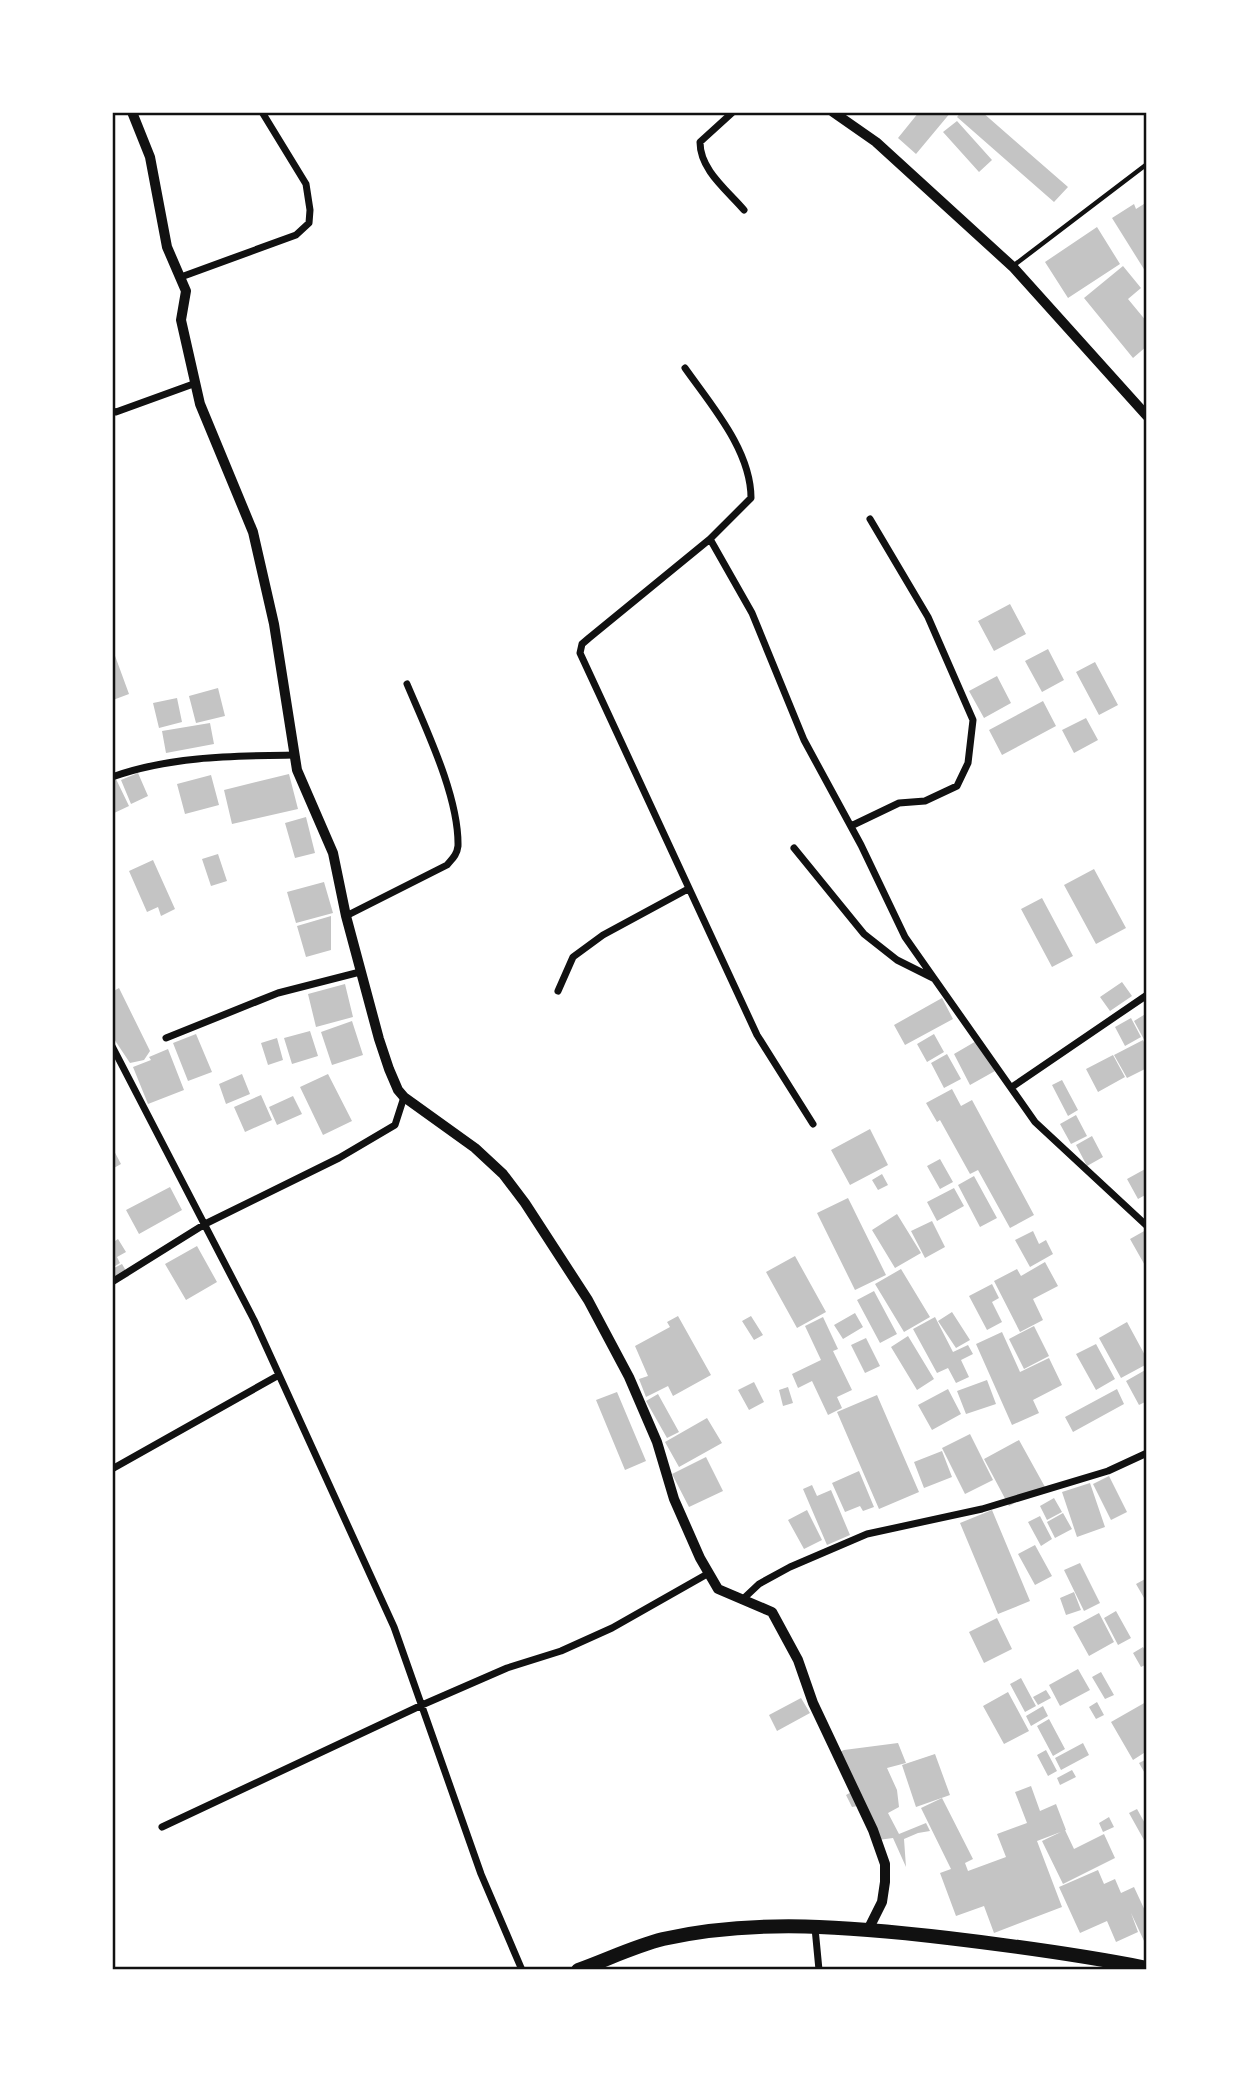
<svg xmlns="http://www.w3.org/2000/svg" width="1259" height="2082" viewBox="0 0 1259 2082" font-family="'Fira Sans',sans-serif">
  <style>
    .building { fill: #c4c4c4 }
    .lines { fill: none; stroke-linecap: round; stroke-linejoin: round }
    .service { stroke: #111; stroke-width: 4.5 }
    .minor { stroke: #111; stroke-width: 7 }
    .tertiary { stroke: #111; stroke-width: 10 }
    .trunk { stroke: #111; stroke-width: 14 }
    .neatline { fill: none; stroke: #111; stroke-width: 2.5 }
  </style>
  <rect width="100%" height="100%" fill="#fff"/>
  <!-- building -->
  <path class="building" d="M919,112H951L916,154L898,138Z
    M961,112H982L1068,187L1054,202L957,117Z
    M957,121L992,160L979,172L943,132Z
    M1147,202V274L1112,218L1134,204L1136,209Z
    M1097,227L1120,264L1068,298L1045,262Z
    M1123,266L1141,288L1128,299L1147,322V346L1133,358L1084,298Z
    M1010,604L1026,634L994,651L978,621Z
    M1048,649L1064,680L1042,692L1025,661Z
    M112,653H114L129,694L113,700Z
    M1095,662L1118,705L1099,715L1076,672Z
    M997,676L1011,703L984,718L969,691Z
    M218,688L225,716L196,723L189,696Z
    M177,698L182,722L159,728L153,703Z
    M1043,701L1056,726L1002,755L989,730Z
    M1086,718L1098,740L1074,753L1062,730Z
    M210,723L214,744L166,753L162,731Z
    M138,773L148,796L131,804L121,780Z
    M289,774L298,809L232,824L224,790Z
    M211,775L219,805L185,814L177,784Z
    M116,779L129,806L112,814V781Z
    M306,817L315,853L295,858L285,823Z
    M218,854L227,881L211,886L202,859Z
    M153,860L175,909L161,916L158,907L147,912L129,871Z
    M1094,869L1126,928L1096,944L1064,885Z
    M324,882L333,913L296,923L287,892Z
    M1042,898L1073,956L1052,967L1021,909Z
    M331,916V950L306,957L297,926Z
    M1122,982L1132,996L1110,1011L1100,997Z
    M345,984L353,1017L316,1027L308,994Z
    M119,988L150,1051L144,1060L130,1063L112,1036V992Z
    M942,998L953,1019L905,1045L894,1025Z
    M1147,1013V1045L1134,1021Z
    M1131,1018L1141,1037L1125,1046L1115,1027Z
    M352,1021L363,1055L332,1065L321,1032Z
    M310,1031L318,1056L292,1064L284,1038Z
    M196,1034L212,1072L188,1081L173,1043Z
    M934,1034L944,1052L927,1062L917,1044Z
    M277,1038L283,1060L268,1065L261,1043Z
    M978,1040L995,1071L970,1085L954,1054Z
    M1143,1040L1147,1048V1068L1127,1078L1114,1055Z
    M168,1049L184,1090L148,1104L133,1067L151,1060L149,1057Z
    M947,1054L961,1079L944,1088L931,1063Z
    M1113,1055L1125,1077L1098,1092L1086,1069Z
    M242,1074L250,1094L226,1104L219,1084Z
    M328,1074L352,1121L323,1135L300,1087Z
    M1062,1080L1078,1110L1068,1116L1052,1085Z
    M952,1089L961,1106L972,1100L1034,1215L1010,1228L978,1170L970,1174L940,1120L937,1122L926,1103Z
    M261,1095L272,1120L245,1132L234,1107Z
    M293,1096L302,1114L277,1125L269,1107Z
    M1076,1115L1087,1136L1071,1144L1060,1124Z
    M870,1129L888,1165L850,1185L831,1150Z
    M1092,1136L1103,1157L1087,1166L1076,1145Z
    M112,1147L121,1164L112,1169Z
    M940,1159L953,1182L940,1189L927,1166Z
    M1147,1168V1194L1138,1199L1127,1179Z
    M882,1174L888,1185L878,1190L872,1180Z
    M974,1176L997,1218L980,1227L958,1185Z
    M170,1187L182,1210L139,1234L126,1210Z
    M954,1188L964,1206L937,1221L927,1202Z
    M848,1198L886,1275L855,1290L817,1213Z
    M897,1214L921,1253L895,1268L872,1230Z
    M932,1221L945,1247L925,1258L911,1231Z
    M1146,1230L1147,1232V1269L1130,1239Z
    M1033,1231L1039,1244L1046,1240L1053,1254L1030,1267L1015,1240Z
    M118,1239L126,1252L117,1257L120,1263L112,1268V1243Z
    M197,1246L217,1282L186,1300L165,1264Z
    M795,1256L826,1312L797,1328L766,1272Z
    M1045,1262L1058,1286L1033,1299L1043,1320L1020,1332L994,1281L1017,1269L1021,1276Z
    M122,1264L129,1276L112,1285V1269Z
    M901,1269L930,1317L904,1332L875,1284Z
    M992,1284L999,1298L992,1302L1002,1322L987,1330L969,1296Z
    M874,1291L897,1334L880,1343L857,1300Z
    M952,1312L970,1340L956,1348L938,1321Z
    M855,1313L863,1327L843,1339L834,1325Z
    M678,1316L711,1375L673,1396L668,1386L646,1397L639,1379L648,1376L635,1346L670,1327L667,1322Z
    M751,1316L763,1335L754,1340L742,1321Z
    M823,1317L838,1349L833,1351L852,1390L837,1397L842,1408L828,1415L812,1381L798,1388L792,1374L821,1360L805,1326Z
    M935,1317L953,1352L968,1345L973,1354L961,1360L969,1377L956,1383L948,1368L937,1373L913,1329Z
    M1127,1322L1147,1359V1364L1121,1378L1099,1338Z
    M1034,1326L1049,1356L1024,1369L1009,1339Z
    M1002,1332L1020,1372L1049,1358L1062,1385L1033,1400L1039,1413L1012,1425L976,1344Z
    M908,1336L934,1379L917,1390L891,1347Z
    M866,1338L880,1366L865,1373L851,1345Z
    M1096,1344L1115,1379L1096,1390L1076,1354Z
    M1147,1369V1401L1139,1405L1126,1381Z
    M987,1380L996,1404L966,1414L957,1391Z
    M754,1382L764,1402L749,1410L738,1390Z
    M788,1387L793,1403L783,1406L779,1390Z
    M948,1389L961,1414L932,1430L918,1405Z
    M1117,1389L1124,1404L1073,1432L1065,1417Z
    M617,1392L646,1461L625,1470L596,1400Z
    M658,1394L679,1432L667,1438L646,1401Z
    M877,1395L919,1492L879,1509L837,1412Z
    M707,1418L722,1443L679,1467L665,1442Z
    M970,1434L993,1480L965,1494L942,1448Z
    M1019,1440L1045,1487L1009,1506L984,1459Z
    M942,1451L952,1477L924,1488L914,1462Z
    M706,1457L723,1491L689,1507L672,1474Z
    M859,1471L874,1507L863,1511L860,1506L845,1512L832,1483Z
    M1109,1476L1127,1512L1111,1520L1093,1484Z
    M1090,1483L1105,1527L1077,1537L1062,1492Z
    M812,1485L817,1496L831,1490L850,1535L827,1545L803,1489Z
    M1054,1498L1062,1512L1047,1520L1040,1506Z
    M807,1510L822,1540L804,1549L788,1520Z
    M992,1510L1030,1601L998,1614L960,1523Z
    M1063,1513L1072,1529L1055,1538L1047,1522Z
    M1040,1516L1052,1539L1041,1546L1028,1522Z
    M1035,1545L1052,1576L1035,1585L1018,1554Z
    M1080,1563L1100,1603L1084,1611L1064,1570Z
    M1147,1578V1603L1136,1584Z
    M1074,1592L1081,1610L1066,1615L1060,1598Z
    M1116,1611L1131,1638L1118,1645L1104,1618Z
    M1099,1613L1114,1642L1089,1656L1073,1627Z
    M997,1618L1012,1649L984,1663L969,1632Z
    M1143,1647L1147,1654V1664L1141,1667L1133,1653Z
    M1078,1669L1090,1690L1060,1706L1049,1685Z
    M1101,1672L1114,1695L1105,1699L1092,1677Z
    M1021,1678L1036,1706L1025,1712L1010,1684Z
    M1046,1690L1051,1698L1038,1705L1033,1697Z
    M1008,1692L1029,1731L1004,1744L983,1706Z
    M801,1698L810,1713L777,1731L769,1715Z
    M1097,1702L1104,1715L1096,1719L1089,1707Z
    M1146,1702L1147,1751L1133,1760L1111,1722Z
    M1043,1706L1048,1716L1031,1726L1026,1716Z
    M1049,1719L1065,1749L1053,1756L1037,1726Z
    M898,1743L906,1763L887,1768L897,1790L899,1807L888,1813L899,1834L926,1823L930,1831L918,1833L904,1839L906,1867L893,1838L878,1840L863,1805L852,1807L846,1795L855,1790L837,1753L844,1750Z
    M1083,1743L1089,1755L1061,1770L1055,1758Z
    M1046,1750L1057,1771L1048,1776L1037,1755Z
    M935,1754L950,1795L916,1807L902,1765Z
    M1147,1759V1777L1139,1763Z
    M1072,1770L1076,1777L1060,1785L1057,1778Z
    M1031,1786L1040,1811L1056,1804L1066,1830L1037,1841L1062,1907L994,1933L984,1906L956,1916L940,1873L951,1869L921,1808L942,1798L973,1859L965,1863L968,1871L1006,1857L997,1834L1027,1823L1015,1792Z
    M1137,1809L1147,1827V1838L1144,1840L1129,1813Z
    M1109,1817L1114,1827L1103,1832L1099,1823Z
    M1065,1830L1074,1849L1104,1834L1115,1858L1063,1884L1042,1841Z
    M1098,1870L1104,1884L1115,1879L1121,1893L1134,1887L1147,1915V1942L1145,1943L1131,1913L1138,1932L1116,1942L1107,1921L1080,1933L1059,1887Z"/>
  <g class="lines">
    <!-- service -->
    <path class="service" d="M1013,266L1147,164"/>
    <!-- minor -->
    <path class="minor" d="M733,112L700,142C700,170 727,190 744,210
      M181,277L296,235L309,223L310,210L306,184L262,112
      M685,368C711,405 751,450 751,498L710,539L589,638L582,644L580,653L757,1035L813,1124
      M112,411L116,412L196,383
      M710,539L752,613L804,740L861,845L905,937L1035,1122L1147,1226
      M112,777C170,756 233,756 294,755
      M851,826L899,803L925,801L957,786L968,763L973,720L928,617L870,519
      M794,848L864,934L897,960L933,978
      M346,916L447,865C452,859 457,855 458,846C459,797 426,729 407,684
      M558,991L573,957L603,935L688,889
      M166,1038L278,993L360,972
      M112,1046L254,1320L394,1627L481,1874L522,1970
      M1012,1087L1147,995
      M112,1282L205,1224L339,1158L395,1125L404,1097
      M112,1469L279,1375
      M742,1600L759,1584L790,1567L867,1534L982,1509L1108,1471L1147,1453
      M162,1827L422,1705L507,1668L561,1651L612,1628L709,1573
      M815,1928L819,1970"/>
    <!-- tertiary -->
    <path class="tertiary" d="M132,112L150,157L167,247L186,291L181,320L200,404L253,532L274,624L297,770L333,853L346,916L379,1039L389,1069L398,1090L404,1097L475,1148L503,1174L525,1203L588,1300L629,1377L657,1442L674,1499L700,1558L718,1589L772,1612L798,1660L813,1703L873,1830L885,1864V1882L882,1902L869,1928
      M833,112L876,142L1013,267L1147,416"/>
    <!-- trunk -->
    <path class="trunk" d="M578,1970C606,1960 635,1946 663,1939C756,1918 854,1927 948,1938C1015,1946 1081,1955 1147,1968"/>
  </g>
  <!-- border -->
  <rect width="1259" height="2082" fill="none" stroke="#ffffff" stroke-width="228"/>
  <rect x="114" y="114" width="1031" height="1854" class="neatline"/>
</svg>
